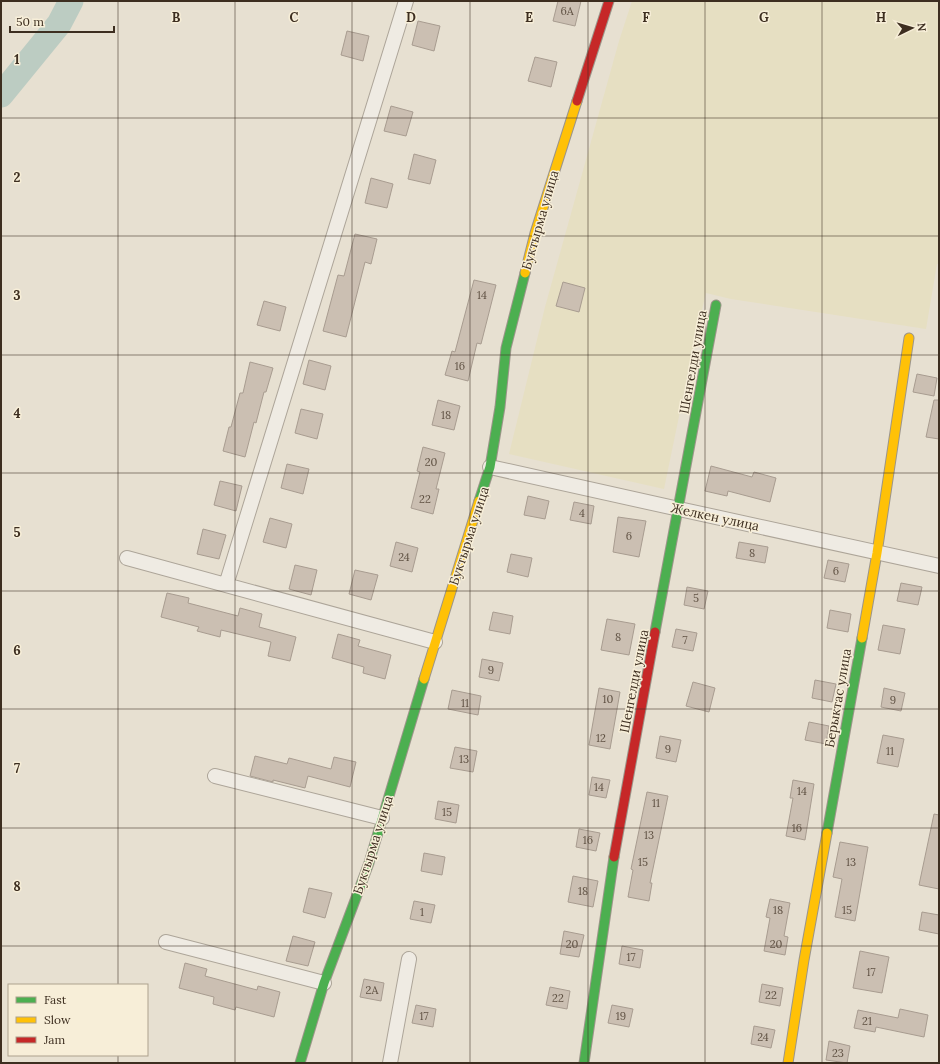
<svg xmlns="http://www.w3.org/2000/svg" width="940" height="1064" viewBox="0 0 940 1064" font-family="Lora,serif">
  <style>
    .farmland { fill: #e6dfc2 }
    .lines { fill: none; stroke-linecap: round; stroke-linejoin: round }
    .river { stroke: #bcccc2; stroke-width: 25 }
    .building { fill: #cbbfb2; stroke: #a89c90 }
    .street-casing { stroke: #ada599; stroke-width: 16 }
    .fast-casing { stroke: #9c958a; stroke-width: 11 }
    .slow-casing { stroke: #9c958a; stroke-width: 11 }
    .jam-casing { stroke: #9c958a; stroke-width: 11 }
    .street { stroke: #efebe3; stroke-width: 14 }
    .fast { stroke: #4caf50; stroke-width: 9 }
    .slow { stroke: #ffc107; stroke-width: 9 }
    .jam { stroke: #c62828; stroke-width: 9 }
    .grid { fill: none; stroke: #3d2e20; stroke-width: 1; stroke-opacity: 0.55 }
    .labels { text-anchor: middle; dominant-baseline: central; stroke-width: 3; stroke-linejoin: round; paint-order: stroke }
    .number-label { font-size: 11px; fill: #605244 }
    .street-label { font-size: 13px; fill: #3d2e20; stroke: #f7eed8 }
    .grid-label { font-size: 13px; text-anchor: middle; font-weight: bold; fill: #3d2e20; stroke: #f7eed8; stroke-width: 3; stroke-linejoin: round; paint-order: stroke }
  </style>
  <rect width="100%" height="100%" fill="#e7e0d1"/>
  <!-- farmland -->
  <path class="farmland" d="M632,1H939V264H937L926,329L731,299L706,293L695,339L664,489L509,454L545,307L619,41Z"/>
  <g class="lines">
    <!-- river -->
    <path class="river" d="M1,95L59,24L71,1"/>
  </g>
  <!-- building -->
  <path class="building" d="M558,1H581L575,26L553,21Z
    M418,21L440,26L434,51L412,45Z
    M347,31L369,36L363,61L341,55Z
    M535,57L557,62L551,87L528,81Z
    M391,106L413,112L406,136L384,131Z
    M414,154L436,160L430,184L408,179Z
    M371,178L393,184L387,208L365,203Z
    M355,234L377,239L371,264L365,262L346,337L323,331L338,275L344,276Z
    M474,280L496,285L481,344L477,343L468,381L445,375L452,351L455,352Z
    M563,282L585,288L579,312L556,306Z
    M264,301L286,307L280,331L257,325Z
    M309,360L331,366L325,390L303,384Z
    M250,362L273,368L266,392H264L256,423L254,422L245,457L223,451L229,427H231L240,393H243Z
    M917,374L937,378L934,396L913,392Z
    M438,400L460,406L454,430L432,425Z
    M934,400H939V439L926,437Z
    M301,409L323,414L317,439L295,433Z
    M423,447L445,453L436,489H439L433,514L411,508L420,472L417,471Z
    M287,464L309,469L303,494L281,488Z
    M711,466L752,477L754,472L776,478L770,502L728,491L727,496L705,491Z
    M220,481L242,486L236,511L214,505Z
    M528,496L549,501L545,519L524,515Z
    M574,502L594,506L591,524L570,520Z
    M618,517L646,521L639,557L613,552Z
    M270,518L292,524L286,548L263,542Z
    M203,529L226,535L219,559L197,554Z
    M396,542L418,548L412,572L390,566Z
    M739,542L768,547L765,563L736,558Z
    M511,554L532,558L528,577L507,572Z
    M828,560L849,564L845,582L824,578Z
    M295,565L317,570L311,595L289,589Z
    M355,570L378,575L371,600L349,594Z
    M901,583L922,587L918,605L897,601Z
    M687,587L708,591L704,609L684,605Z
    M167,593L189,598L188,603L238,616L240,608L262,614L259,627L296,637L290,661L268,656L271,642L221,630L220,637L197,631L199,627L161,617Z
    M830,610L851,614L848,632L827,628Z
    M493,612L513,616L510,634L489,630Z
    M607,619L635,624L629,655L601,650Z
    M883,625L905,629L900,654L878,650Z
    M676,629L697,633L693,651L672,647Z
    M338,634L360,640L358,646L391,655L385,679L363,673L364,667L332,658Z
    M482,659L503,663L499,681L479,677Z
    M815,680L836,684L832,702L812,698Z
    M693,682L715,688L709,712L686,706Z
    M599,688L620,692L610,749L589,745Z
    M884,688L905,693L901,711L881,707Z
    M452,690L481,696L478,715L448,709Z
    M809,722L829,726L826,744L805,740Z
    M883,735L904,739L898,767L877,763Z
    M660,736L681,740L676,762L656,758Z
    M455,747L477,751L473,772L450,768Z
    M255,756L287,764L289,758L331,769L334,757L356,762L350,787L308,776L305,788L273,780V782L250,776Z
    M592,777L610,780L606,798L589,795Z
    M793,780L814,784L805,840L786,836L793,798H790Z
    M647,792L668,796L650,883H652L649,901L628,897L633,870L631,869Z
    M438,801L459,805L456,823L435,819Z
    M934,814L939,815V889L919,885Z
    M579,829L600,833L596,851L576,847Z
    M840,842L868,847L855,921L835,917L842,879L833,877Z
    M424,853L445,857L442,875L421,871Z
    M573,876L598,881L593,907L568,902Z
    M309,888L332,893L325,918L303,912Z
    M770,899L790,903L784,936L788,937L785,955L764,951L770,918L766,917Z
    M414,901L435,905L431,923L410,919Z
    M922,912L939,915V934L919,930Z
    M564,931L584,935L579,957L560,954Z
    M293,936L315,942L308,966L286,961Z
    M622,946L643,950L640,968L619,964Z
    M860,951L889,957L882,993L853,988Z
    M185,963L207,969L205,976L257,990L258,986L280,992L274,1017L236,1007L235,1010L213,1004L214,997L179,988Z
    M364,979L384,983L381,1001L360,997Z
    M762,984L783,988L780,1006L759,1002Z
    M550,987L570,991L567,1009L546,1005Z
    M416,1005L436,1009L433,1027L412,1023Z
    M612,1005L633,1009L629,1027L608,1023Z
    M900,1009L928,1015L924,1037L876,1027L875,1032L854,1028L858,1010L898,1018Z
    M754,1026L775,1030L771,1048L751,1044Z
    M829,1041L850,1046L847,1063L826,1060Z"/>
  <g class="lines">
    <!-- street casing -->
    <g class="street-casing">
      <path id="street" d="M490,467L679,509L939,566
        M127,558L435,642
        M226,585L406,1
        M215,776L382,818
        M166,942L324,983
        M390,1063L409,959"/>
    </g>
    <!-- fast casing -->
    <g class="fast-casing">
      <path id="fast" d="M479,501L490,467L500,407L506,348L525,273
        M655,632L716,305
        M827,833L862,638
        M300,1063L324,983L369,863L424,679
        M584,1063L614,857"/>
    </g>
    <!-- slow casing -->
    <g class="slow-casing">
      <path id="slow" d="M525,273L535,233L577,101
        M862,638L877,553L909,338
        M424,679L479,501
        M788,1063L804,960L827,833"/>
    </g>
    <!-- jam casing -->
    <g class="jam-casing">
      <path id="jam" d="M577,101L609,1
        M614,857L655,632"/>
    </g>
    <!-- street -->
    <use href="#street" class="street"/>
    <!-- fast -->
    <use href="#fast" class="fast"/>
    <!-- slow -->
    <use href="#slow" class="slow"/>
    <!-- jam -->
    <use href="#jam" class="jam"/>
  </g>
  <!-- grid -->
  <path class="grid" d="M118,1V985M235,1V1063M352,1V1063M470,1V1063M588,1V1063M705,1V1063M822,1V1063M1,118H939M1,236H939M1,355H939M1,473H939M1,591H939M1,709H939M1,828H939M1,946H939M118,1055V1063"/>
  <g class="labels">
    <!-- number labels -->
    <g class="number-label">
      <text x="567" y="11">6А</text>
      <text x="482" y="295">14</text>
      <text x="460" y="366">16</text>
      <text x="446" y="415">18</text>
      <text x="431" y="462">20</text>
      <text x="425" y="499">22</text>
      <text x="582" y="513">4</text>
      <text x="629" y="536">6</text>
      <text x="752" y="553">8</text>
      <text x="404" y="557">24</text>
      <text x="836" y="571">6</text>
      <text x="696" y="598">5</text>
      <text x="618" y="637">8</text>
      <text x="685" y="640">7</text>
      <text x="491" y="670">9</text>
      <text x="608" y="699">10</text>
      <text x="893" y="700">9</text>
      <text x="465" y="703">11</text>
      <text x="601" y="738">12</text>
      <text x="668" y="749">9</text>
      <text x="890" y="751">11</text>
      <text x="464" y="759">13</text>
      <text x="599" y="787">14</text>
      <text x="802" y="791">14</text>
      <text x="656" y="803">11</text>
      <text x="447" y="812">15</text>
      <text x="797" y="828">16</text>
      <text x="649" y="835">13</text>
      <text x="588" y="840">16</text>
      <text x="643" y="862">15</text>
      <text x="851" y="862">13</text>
      <text x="583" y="891">18</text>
      <text x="778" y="910">18</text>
      <text x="847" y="910">15</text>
      <text x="422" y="912">1</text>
      <text x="572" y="944">20</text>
      <text x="776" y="944">20</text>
      <text x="631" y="957">17</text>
      <text x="871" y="972">17</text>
      <text x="372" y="990">2А</text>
      <text x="771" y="995">22</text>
      <text x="558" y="998">22</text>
      <text x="424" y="1016">17</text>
      <text x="621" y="1016">19</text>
      <text x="867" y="1021">21</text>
      <text x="763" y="1037">24</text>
      <text x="838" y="1053">23</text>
    </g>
    <!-- street labels -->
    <g class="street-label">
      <text transform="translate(540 220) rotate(-74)">Буктырма улица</text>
      <text transform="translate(693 362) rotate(-80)">Шенгелди улица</text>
      <text transform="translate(715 517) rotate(12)">Желкен улица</text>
      <text transform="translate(469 536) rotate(-72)">Буктырма улица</text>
      <text transform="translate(634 681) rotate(-79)">Шенгелди улица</text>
      <text transform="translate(838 698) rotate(-80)">Берыктас улица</text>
      <text transform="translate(373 845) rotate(-72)">Буктырма улица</text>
    </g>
  </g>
  <g class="grid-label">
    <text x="176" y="22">B</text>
    <text x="294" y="22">C</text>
    <text x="411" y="22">D</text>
    <text x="529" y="22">E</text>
    <text x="646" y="22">F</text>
    <text x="764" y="22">G</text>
    <text x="881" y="22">H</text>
    <text x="17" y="64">1</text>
    <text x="17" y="182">2</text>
    <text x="17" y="300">3</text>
    <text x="17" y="418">4</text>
    <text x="17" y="537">5</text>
    <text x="17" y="655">6</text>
    <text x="17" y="773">7</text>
    <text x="17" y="891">8</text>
  </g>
  <!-- border -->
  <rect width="940" height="1064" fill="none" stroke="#3d2e20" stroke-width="4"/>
  <!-- legend -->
  <rect x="8" y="984" width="140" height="72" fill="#f7eed8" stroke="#ada18e"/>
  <rect x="16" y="997" width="20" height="6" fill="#4caf50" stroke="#ada18e"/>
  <text x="44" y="1004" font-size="12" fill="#3d2e20">Fast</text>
  <rect x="16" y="1017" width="20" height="6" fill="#ffc107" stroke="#ada18e"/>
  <text x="44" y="1024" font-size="12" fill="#3d2e20">Slow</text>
  <rect x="16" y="1037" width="20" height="6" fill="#c62828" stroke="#ada18e"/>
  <text x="44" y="1044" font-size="12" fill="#3d2e20">Jam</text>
  <!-- north arrow -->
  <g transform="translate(912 28) rotate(85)" stroke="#f7eed8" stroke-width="3" paint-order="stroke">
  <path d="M0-3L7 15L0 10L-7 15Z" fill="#3d2e20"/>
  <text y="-6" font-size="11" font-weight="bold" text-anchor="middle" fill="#3d2e20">N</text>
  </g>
  <!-- scale -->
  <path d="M10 26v6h104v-6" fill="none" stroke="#3d2e20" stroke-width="2"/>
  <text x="16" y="26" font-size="12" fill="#3d2e20" stroke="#f7eed8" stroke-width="3" paint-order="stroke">50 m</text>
</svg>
